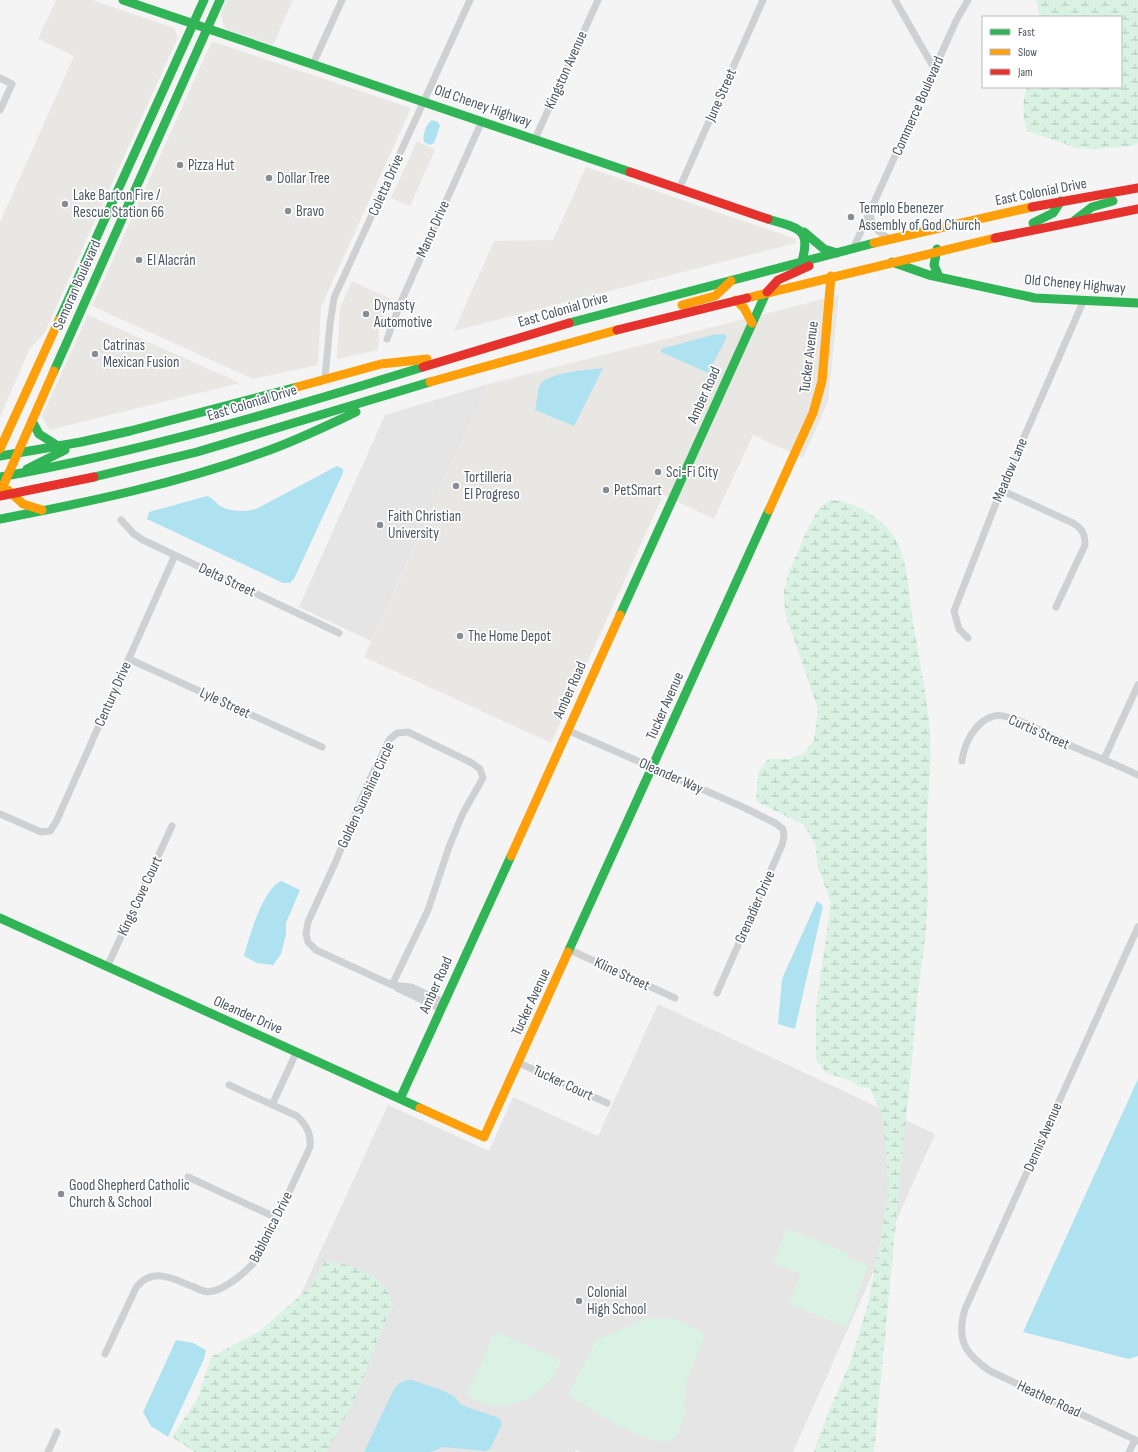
<svg xmlns="http://www.w3.org/2000/svg" width="1138" height="1452" viewBox="0 0 1138 1452" font-family="'Sofia Sans Condensed',sans-serif">
  <style>
    .commercial { fill: #e8e7e3 }
    .education { fill: #e6e5e6 }
    .wetland { fill: url(#wetland-marsh) }
    .pitch { fill: #d9f2e3 }
    .water { fill: #aee2f0 }
    .lines { fill: none; stroke-linecap: round; stroke-linejoin: round }
    .street { stroke: #ced0d2; stroke-width: 7 }
    .fast { stroke: #30b455; stroke-width: 9 }
    .slow { stroke: #ff9f0a; stroke-width: 9 }
    .jam { stroke: #e5322d; stroke-width: 9 }
    .poi-dot { fill: #868d94; stroke: #fff; stroke-width: 1.5 }
    .labels { text-anchor: middle; dominant-baseline: central; stroke-width: 3.5; stroke-linejoin: round; paint-order: stroke }
    .street-label { font-size: 15px; fill: #4a5661; stroke: #fff }
    .poi-label { font-size: 15px; fill: #4a5661; stroke: #fff; text-anchor: start }
  </style>
  <defs>
    <pattern id="wetland-marsh" width="20" height="14" patternUnits="userSpaceOnUse"><rect width="20" height="14" fill="#d9f2e3"/><path d="M1 5h8M5 5V1M11 12h8M15 12V8" fill="none" stroke="#b2c7bb"/></pattern>
  </defs>
  <rect width="100%" height="100%" fill="#f4f4f4"/>
  <!-- commercial -->
  <path class="commercial" d="M56,0H92L174,28L178,37L44,334L30,348L0,417V222L74,56L38,39Z
    M226,0H293L273,45L228,30L224,27L221,14Z
    M214,42L411,108L321,307L318,365L253,379L92,306L211,43Z
    M417,141L435,150L410,206L391,198Z
    M586,167L796,239V243L454,331L494,241L553,240Z
    M352,281L391,299L379,327L378,350L337,359L340,308Z
    M839,295L828,402L803,458L753,435L714,519L663,495L551,743L364,657L488,384Z
    M88,315L240,383L49,430L42,416Z"/>
  <!-- education -->
  <path class="education" d="M488,384L371,641L299,607L385,415Z
    M658,1004L935,1134L793,1452H580L576,1450L575,1452H228L388,1105L489,1151L513,1097L598,1136Z"/>
  <!-- wetland -->
  <path class="wetland" d="M1036,0H1138V143L1133,146L1095,149L1077,148L1027,131C1022,115 1022,103 1027,87H1121V17H1040Z
    M831,500C851,500 881,517 893,535C909,560 908,592 913,621C918,655 926,689 929,723C933,756 928,790 927,823C926,853 929,883 927,913C926,943 920,972 917,1002C913,1041 911,1079 906,1118L874,1452H814L828,1413L850,1363L868,1304L888,1198L886,1150L883,1117L870,1088L859,1087L849,1080L826,1073L816,1059V1008L831,902L818,867L815,844L804,825L756,801L758,773L768,759H789L803,754L814,740L818,709L785,613L784,591L789,571L809,526L819,508Z
    M325,1260C349,1264 393,1277 393,1307L390,1310L357,1394L327,1452H195L172,1437L198,1398L211,1357L260,1331L311,1286Z"/>
  <!-- pitch -->
  <path class="pitch" d="M787,1228L849,1254L848,1258L868,1266L856,1296L858,1298L846,1327L789,1304L801,1274L773,1263Z
    M671,1318L706,1333L684,1387L687,1391L683,1404L686,1410C683,1419 681,1435 671,1440C651,1450 586,1406 568,1395L596,1340L646,1319Z
    M500,1333L561,1361C549,1389 524,1408 493,1405C483,1404 474,1401 467,1395L494,1334Z"/>
  <!-- water -->
  <path class="water" d="M432,120L438,122L440,126L434,143L430,145L424,142C422,135 426,124 432,120Z
    M724,334L727,337L708,373L661,352V349L712,335Z
    M603,368L574,426L535,410C537,403 537,390 540,385C548,372 588,370 603,368Z
    M337,466L343,469V473L294,579L290,583H283L147,519L149,512L207,496C213,498 215,502 220,506C231,512 244,512 256,509Z
    M281,881L300,890L286,923V934L281,954L273,965L257,963L244,956C249,937 263,889 281,881Z
    M817,901L823,906L795,1029L778,1024L782,979Z
    M1138,1079V1356L1129,1359L1023,1332Z
    M176,1340L193,1343L206,1350L204,1359L168,1437L151,1426L143,1412Z
    M407,1380H412L444,1391L455,1397L461,1405L499,1418L502,1424L490,1449L485,1451L444,1447L430,1452H364L394,1389L399,1383Z"/>
  <g class="lines">
    <!-- street -->
    <path class="street" d="M895,0L935,70
      M313,64L342,0
      M0,78L12,84L0,110
      M535,139L598,0
      M679,189L763,0
      M870,212C871,227 878,231 889,239
      M853,249L956,21L968,0
      M387,339L400,304L482,121
      M325,377L330,324L334,298L470,0
      M1001,490L1073,523C1082,529 1085,533 1085,545L1056,607
      M121,520L134,534L143,540L339,633
      M968,638L959,629L954,611L1001,490L1083,302
      M129,659L322,747
      M567,730L745,808L775,823L783,829L784,836L782,845L717,993
      M408,732L472,763L480,769L483,778L463,813L449,847L428,910L392,985L316,950L308,942L306,934L308,922L336,861L369,781L389,740L397,733Z
      M1104,759L1138,685
      M962,761C964,744 975,721 994,716C1009,711 1059,741 1076,748C1097,757 1117,765 1138,775
      M0,814L41,832L50,831L56,822L175,555
      M1138,927L965,1309C956,1340 965,1354 990,1371L1138,1441
      M570,950L675,998
      M107,967L172,826
      M392,985L411,987L444,1002
      M397,988L441,1009
      M519,1063L607,1103
      M272,1105L296,1053
      M188,1177L277,1218
      M105,1354L136,1288C152,1266 173,1279 194,1287C198,1289 204,1292 208,1292C225,1291 250,1269 260,1255L310,1147C311,1133 307,1126 297,1116L229,1085
      M48,1452L57,1432
      M1129,1452L1135,1440"/>
    <!-- fast -->
    <path class="fast" d="M123,0L630,172
      M768,219C795,228 812,226 802,261
      M1075,220L1092,207L1113,201
      M1033,223L1053,213L1061,201
      M804,232L824,249L837,253
      M937,249L934,265L939,277
      M892,262L929,275L1035,298L1138,303
      M59,320L204,0
      M569,323L874,243
      M54,371L220,0
      M32,421L39,434L58,446
      M0,456L81,442L130,431L297,387
      M27,469L65,450
      M0,477C144,451 284,410 423,367
      M94,477L197,452L430,382
      M0,519C89,502 179,483 264,452C296,441 326,426 356,412
      M620,615L766,293
      M0,918L420,1108
      M568,952L769,510
      M400,1099L511,856"/>
    <!-- slow -->
    <path class="slow" d="M874,243L1032,207
      M747,298L995,238
      M736,300L744,308L752,323
      M682,305L715,296L731,281
      M430,382L617,330
      M297,387L381,364L427,359
      M0,449L59,320
      M8,490L23,504L42,510
      M0,493L54,371
      M769,510L813,413L822,381L831,276
      M511,856L620,615
      M420,1108L484,1137L568,952"/>
    <!-- jam -->
    <path class="jam" d="M630,172L768,219
      M1032,207L1138,188
      M995,238L1138,209
      M767,292L778,280L809,266
      M617,330L747,298
      M423,367L569,323
      M0,496L94,477"/>
  </g>
  <!-- markers -->
  <g class="poi-dot">
    <circle cx="180" cy="165" r="4"/>
    <circle cx="269" cy="178" r="4"/>
    <circle cx="65" cy="204" r="4"/>
    <circle cx="288" cy="211" r="4"/>
    <circle cx="851" cy="217" r="4"/>
    <circle cx="139" cy="260" r="4"/>
    <circle cx="366" cy="314" r="4"/>
    <circle cx="95" cy="354" r="4"/>
    <circle cx="658" cy="472" r="4"/>
    <circle cx="456" cy="486" r="4"/>
    <circle cx="606" cy="490" r="4"/>
    <circle cx="380" cy="525" r="4"/>
    <circle cx="460" cy="636" r="4"/>
    <circle cx="61" cy="1194" r="4"/>
    <circle cx="579" cy="1301" r="4"/>
  </g>
  <g class="labels">
    <!-- street labels -->
    <g class="street-label">
      <text transform="translate(566 70) rotate(-66)">Kingston Avenue</text>
      <text transform="translate(721 95) rotate(-66)">June Street</text>
      <text transform="translate(483 106) rotate(19)">Old Cheney Highway</text>
      <text transform="translate(918 106) rotate(-66)">Commerce Boulevard</text>
      <text transform="translate(386 185) rotate(-66)">Coletta Drive</text>
      <text transform="translate(1041 192) rotate(-11)">East Colonial Drive</text>
      <text transform="translate(433 229) rotate(-66)">Manor Drive</text>
      <text transform="translate(1075 284) rotate(5)">Old Cheney Highway</text>
      <text transform="translate(77 285) rotate(-66)">Semoran Boulevard</text>
      <text transform="translate(563 310) rotate(-16)">East Colonial Drive</text>
      <text transform="translate(809 357) rotate(-83)">Tucker Avenue</text>
      <text transform="translate(704 395) rotate(-66)">Amber Road</text>
      <text transform="translate(252 403) rotate(-17)">East Colonial Drive</text>
      <text transform="translate(1010 470) rotate(-67)">Meadow Lane</text>
      <text transform="translate(227 580) rotate(25)">Delta Street</text>
      <text transform="translate(570 690) rotate(-66)">Amber Road</text>
      <text transform="translate(113 694) rotate(-66)">Century Drive</text>
      <text transform="translate(225 703) rotate(25)">Lyle Street</text>
      <text transform="translate(665 706) rotate(-66)">Tucker Avenue</text>
      <text transform="translate(1039 732) rotate(24)">Curtis Street</text>
      <text transform="translate(671 776) rotate(24)">Oleander Way</text>
      <text transform="translate(366 795) rotate(-65)">Golden Sunshine Circle</text>
      <text transform="translate(140 896) rotate(-65)">Kings Cove Court</text>
      <text transform="translate(755 907) rotate(-66)">Grenadier Drive</text>
      <text transform="translate(622 974) rotate(25)">Kline Street</text>
      <text transform="translate(436 985) rotate(-66)">Amber Road</text>
      <text transform="translate(531 1002) rotate(-65)">Tucker Avenue</text>
      <text transform="translate(248 1015) rotate(24)">Oleander Drive</text>
      <text transform="translate(563 1083) rotate(25)">Tucker Court</text>
      <text transform="translate(1043 1137) rotate(-66)">Dennis Avenue</text>
      <text transform="translate(271 1227) rotate(-63)">Bablonica Drive</text>
      <text transform="translate(1049 1399) rotate(25)">Heather Road</text>
    </g>
    <!-- poi labels -->
    <g class="poi-label">
      <text x="188" y="165">Pizza Hut</text>
      <text x="277" y="178">Dollar Tree</text>
      <text x="73" y="195">Lake Barton Fire /<tspan x="73" dy="17">Rescue Station 66</tspan></text>
      <text x="859" y="208">Templo Ebenezer<tspan x="859" dy="17">Assembly of God Church</tspan></text>
      <text x="296" y="211">Bravo</text>
      <text x="147" y="260">El Alacrán</text>
      <text x="374" y="305">Dynasty<tspan x="374" dy="17">Automotive</tspan></text>
      <text x="103" y="345">Catrinas<tspan x="103" dy="17">Mexican Fusion</tspan></text>
      <text x="666" y="472">Sci-Fi City</text>
      <text x="464" y="477">Tortilleria<tspan x="464" dy="17">El Progreso</tspan></text>
      <text x="614" y="490">PetSmart</text>
      <text x="388" y="516">Faith Christian<tspan x="388" dy="17">University</tspan></text>
      <text x="468" y="636">The Home Depot</text>
      <text x="69" y="1185">Good Shepherd Catholic<tspan x="69" dy="17">Church &amp; School</tspan></text>
      <text x="587" y="1292">Colonial<tspan x="587" dy="17">High School</tspan></text>
    </g>
  </g>
  <!-- legend -->
  <rect x="982" y="16" width="140" height="72" fill="#ffffff" stroke="#b7bbc0"/>
  <rect x="990" y="29" width="20" height="6" fill="#30b455" stroke="#b7bbc0"/>
  <text x="1018" y="36" font-size="12" fill="#4a5661">Fast</text>
  <rect x="990" y="49" width="20" height="6" fill="#ff9f0a" stroke="#b7bbc0"/>
  <text x="1018" y="56" font-size="12" fill="#4a5661">Slow</text>
  <rect x="990" y="69" width="20" height="6" fill="#e5322d" stroke="#b7bbc0"/>
  <text x="1018" y="76" font-size="12" fill="#4a5661">Jam</text>
</svg>
